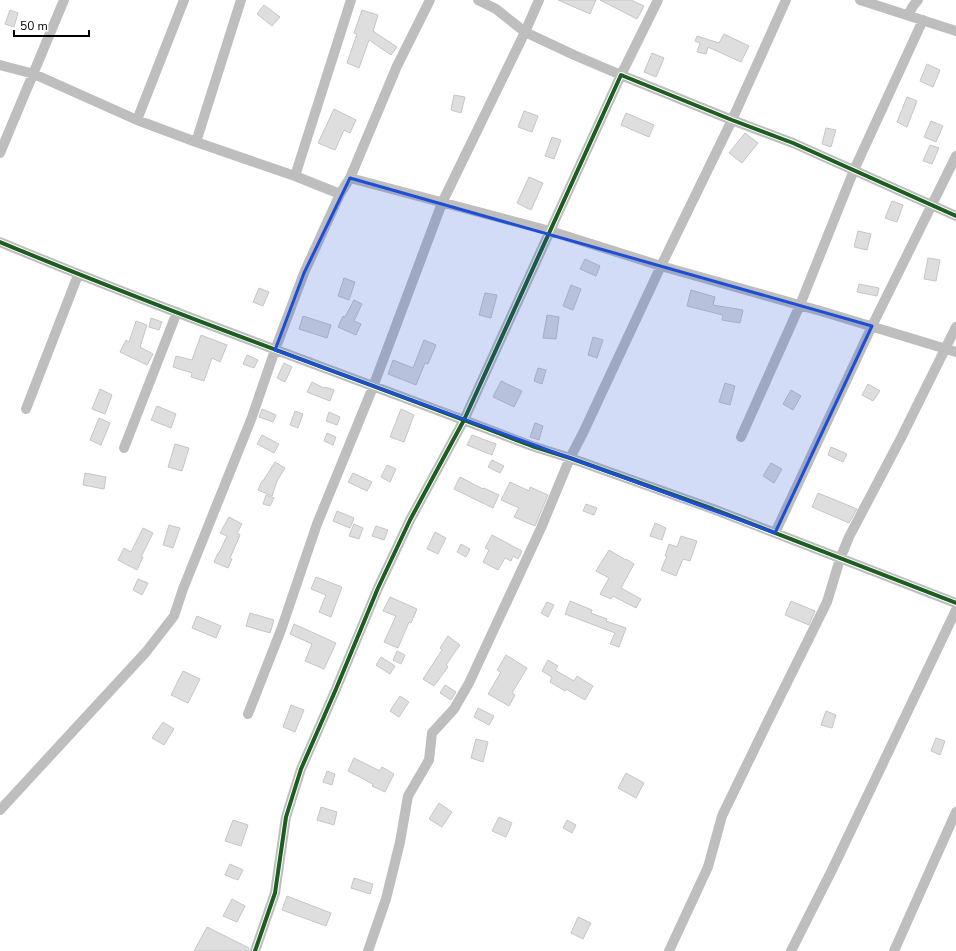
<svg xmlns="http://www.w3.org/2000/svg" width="956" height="951" viewBox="0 0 956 951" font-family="'Nunito Sans',sans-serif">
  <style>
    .building { fill: #dedede; stroke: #c6c6c6 }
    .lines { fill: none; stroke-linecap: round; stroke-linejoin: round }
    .minor { stroke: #bebebe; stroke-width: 10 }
    .cycleway-casing { stroke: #fff; stroke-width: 6 }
    .cycleway { stroke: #1b5e20; stroke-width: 4 }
    .marked { fill: #1d4ed8; fill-opacity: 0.2; stroke: #1d4ed8; stroke-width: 3; stroke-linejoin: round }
  </style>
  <rect width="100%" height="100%" fill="#fff"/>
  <!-- building -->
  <path class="building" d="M558,0H596L590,14Z
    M600,0H631L644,6L637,19Z
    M264,5L280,17L272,26L257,14Z
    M10,10L18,13L14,27L5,24Z
    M362,10L378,15L373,31L397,47L391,55L369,40L359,68L347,63L357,34L354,33Z
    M724,34L749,46L741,62L708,47L706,54L697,52L700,43L695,41L697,36L719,43Z
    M652,53L664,58L656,77L644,72Z
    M927,64L940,70L933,87L920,81Z
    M454,95L465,97L461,113L451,110Z
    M907,97L917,101L907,127L897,122Z
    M334,109L356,120L350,133L344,130L335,150L318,143Z
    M524,111L538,116L532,132L518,127Z
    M626,113L654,125L649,137L621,125Z
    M931,121L943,126L936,142L924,137Z
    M826,128L836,130L831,147L822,144Z
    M745,133L758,143L742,163L729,153Z
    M552,137L561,140L554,159L545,156Z
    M930,145L939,148L932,164L923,161Z
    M529,177L543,183L531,210L517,203Z
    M892,201L903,205L897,222L885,218Z
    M858,231L871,234L867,250L854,247Z
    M928,258L940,260L936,281L924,279Z
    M585,259L600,266L596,276L580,269Z
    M344,278L355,282L349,300L338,296Z
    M859,284L879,288L877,296L857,292Z
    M571,285L581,289L573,310L563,306Z
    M259,288L269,292L263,306L253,302Z
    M691,290L715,297L713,305L743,310L740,323L722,320L723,315L687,306Z
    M485,293L497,295L491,318L479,315Z
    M354,300L362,304L354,321L361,324L356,335L338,327L343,316L345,317Z
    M547,315L559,317L556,339L543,338Z
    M303,316L331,325L327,338L299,329Z
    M151,318L162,322L159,330L149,327Z
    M136,321L147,325L140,347L153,354L147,365L120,352L126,340L129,342Z
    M201,335L227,345L220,362L212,358L204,381L191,377L192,373L173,367L176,356L192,360Z
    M593,337L603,340L597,358L588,355Z
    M424,340L436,345L428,364L425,363L416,385L388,374L393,360L413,368Z
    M247,355L258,360L254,368L243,364Z
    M284,363L292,367L285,382L277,378Z
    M538,368L546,370L542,384L534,381Z
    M501,381L522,391L514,407L493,397Z
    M312,382L324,388L325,387L334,390L330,401L307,392Z
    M725,383L735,386L730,405L719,402Z
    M868,384L880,391L873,401L862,395Z
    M100,389L112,395L105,414L92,409Z
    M791,390L801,396L793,410L783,404Z
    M157,406L176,414L171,428L151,420Z
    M262,409L276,415L273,422L259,417Z
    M401,409L414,415L404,442L390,437Z
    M295,411L303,414L298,428L290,425Z
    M329,412L340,417L337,425L326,421Z
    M99,418L110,423L101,445L90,440Z
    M535,423L543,426L539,440L530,437Z
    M327,433L336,437L333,445L324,441Z
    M262,435L279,444L274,453L257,444Z
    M472,435L496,444L492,455L467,445Z
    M175,444L189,448L182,471L168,467Z
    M831,447L847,454L843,462L828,455Z
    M492,460L504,466L500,473L488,467Z
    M275,462L285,468L277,481L272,496L258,490L262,481H263Z
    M771,463L782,469L774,483L763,476Z
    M387,465L396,469L390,482L381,477Z
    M85,473L106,477L104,489L83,485Z
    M353,473L372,482L367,491L348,482Z
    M460,477L483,489L484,488L499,495L493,508L454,489Z
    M510,482L529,491L530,487L548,495L535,526L514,517L519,508L501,500Z
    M818,493L857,509L849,523L812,507Z
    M266,495L274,498L270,506L263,504Z
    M586,504L597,508L594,515L583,511Z
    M337,511L354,518L350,528L333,521Z
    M229,517L242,524L237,533L240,535L230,558L232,559L228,568L214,562L218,553H219L227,536L220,533Z
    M655,523L666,528L662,540L650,536Z
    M354,524L363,528L359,539L349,536Z
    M169,525L180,528L173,548L163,545Z
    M376,526L388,530L384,540L372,536Z
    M143,528L153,533L141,557H143L137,570L118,560L124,548L131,552Z
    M435,532L446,538L438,554L427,549Z
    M492,535L522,551L518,559L513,556L511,561L505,558L498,570L483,562L489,550L485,548Z
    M681,536L697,541L690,561L683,559L676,576L661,570L667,556H665L669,544L677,547Z
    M461,544L470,549L466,557L457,552Z
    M609,550L626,560V559L634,564L621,588L641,599L636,608L613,596L611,599L600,594L609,578L596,571Z
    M316,577L342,587L331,617L319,612L326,595L311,589Z
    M138,579L148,583L142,595L133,590Z
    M390,597L417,609L411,623L409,622L398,648L384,642L396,616L383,611Z
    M570,601L592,610L591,613L607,619L606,621L626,628L619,647L610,644L615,633L565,614Z
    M791,601L815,611L809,625L785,615Z
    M547,602L554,605L548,617L541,613Z
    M250,613L274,620L270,633L246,626Z
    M197,616L221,626L216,638L192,628Z
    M294,624L336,643L324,669L305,661L312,644L290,634Z
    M448,636L460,645L446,665L448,667L434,686L423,679L442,650L440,648Z
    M397,651L405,655L401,664L393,660Z
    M506,655L527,668L512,693L515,695L509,706L488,694L501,672L497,670Z
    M381,657L395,666L390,674L376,665Z
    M548,660L558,666L555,670L574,681L577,676L593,686L585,700L566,689L565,691L550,682L552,677L542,671Z
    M183,671L200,679L188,703L171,695Z
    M445,685L456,692L451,700L440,693Z
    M400,696L409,702L399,717L390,711Z
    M291,705L304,710L295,732L283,727Z
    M478,708L494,716L489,725L474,717Z
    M826,711L836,715L832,728L821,725Z
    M163,722L174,729L164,745L152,738Z
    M936,738L945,741L940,755L931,751Z
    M476,739L488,742L483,762L471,758Z
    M354,758L380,771L382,767L394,774L385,792L372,786L373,784L348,771Z
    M327,771L335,774L332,785L323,782Z
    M626,773L644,783L636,798L618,788Z
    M439,803L452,812L442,827L429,819Z
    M321,807L337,812L334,825L317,820Z
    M499,817L512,823L506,837L492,831Z
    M233,820L248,825L241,846L225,841Z
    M567,820L576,825L572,833L563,828Z
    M230,864L243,870L238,880L225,875Z
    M354,878L373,884L370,894L351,888Z
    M287,896L331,913L326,926L282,910Z
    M232,899L245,906L237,922L223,916Z
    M578,917L591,923L583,939L571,933Z
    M207,927L249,948V951H194Z"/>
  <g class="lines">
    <!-- minor -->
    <path class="minor" d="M478,0L496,9L525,32L574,55L621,75L658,0
      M860,0L956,31
      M908,15L913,6L918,0
      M0,65L34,74L137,120L196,142L295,176L340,194
      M137,120L184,0
      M196,142L241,0
      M0,153L64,0
      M295,176L351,0
      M350,178L550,231L661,266L824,312L956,352
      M0,242C175,315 355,378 532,446L570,458L713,509L956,603
      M26,409L78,275
      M741,437L800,305L854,170L923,20
      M124,448L177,312
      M775,533L872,326L956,156
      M248,714L281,630L317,524L373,387L442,203L525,32L539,0
      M0,810L146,652L174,616L183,589L252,417L275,350L304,273L340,194L350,178L397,66L430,0
      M255,951L275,893L286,817L301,769L336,689L378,588L410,520L464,420L621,75L732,120L793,143L956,216
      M368,951L386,899L400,842L408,796L429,760L432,733L454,709L469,683L541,528L570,458L583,433L661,266L732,120L786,0
      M669,951L708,867L722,816L768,721L827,602L840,559L849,537L901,438L956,327
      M791,951L832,870L956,610
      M894,951L956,812"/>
    <!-- cycleway casing -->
    <g class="cycleway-casing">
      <path id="cycleway" d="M0,242C175,315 355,378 532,446L570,458L713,509L956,603
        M255,951L275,893L286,817L301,769L336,689L378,588L410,520L464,420L621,75L732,120L793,143L956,216"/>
    </g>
    <!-- cycleway -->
    <use href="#cycleway" class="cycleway"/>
  </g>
  <!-- marked area -->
  <path class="marked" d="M350,178L872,326L775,533L275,350L304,273Z"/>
  <!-- scale -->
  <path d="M14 30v6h75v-6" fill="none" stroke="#000000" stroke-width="2"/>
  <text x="20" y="30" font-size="12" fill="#000000" stroke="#ffffff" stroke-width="3" paint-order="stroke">50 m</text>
</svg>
